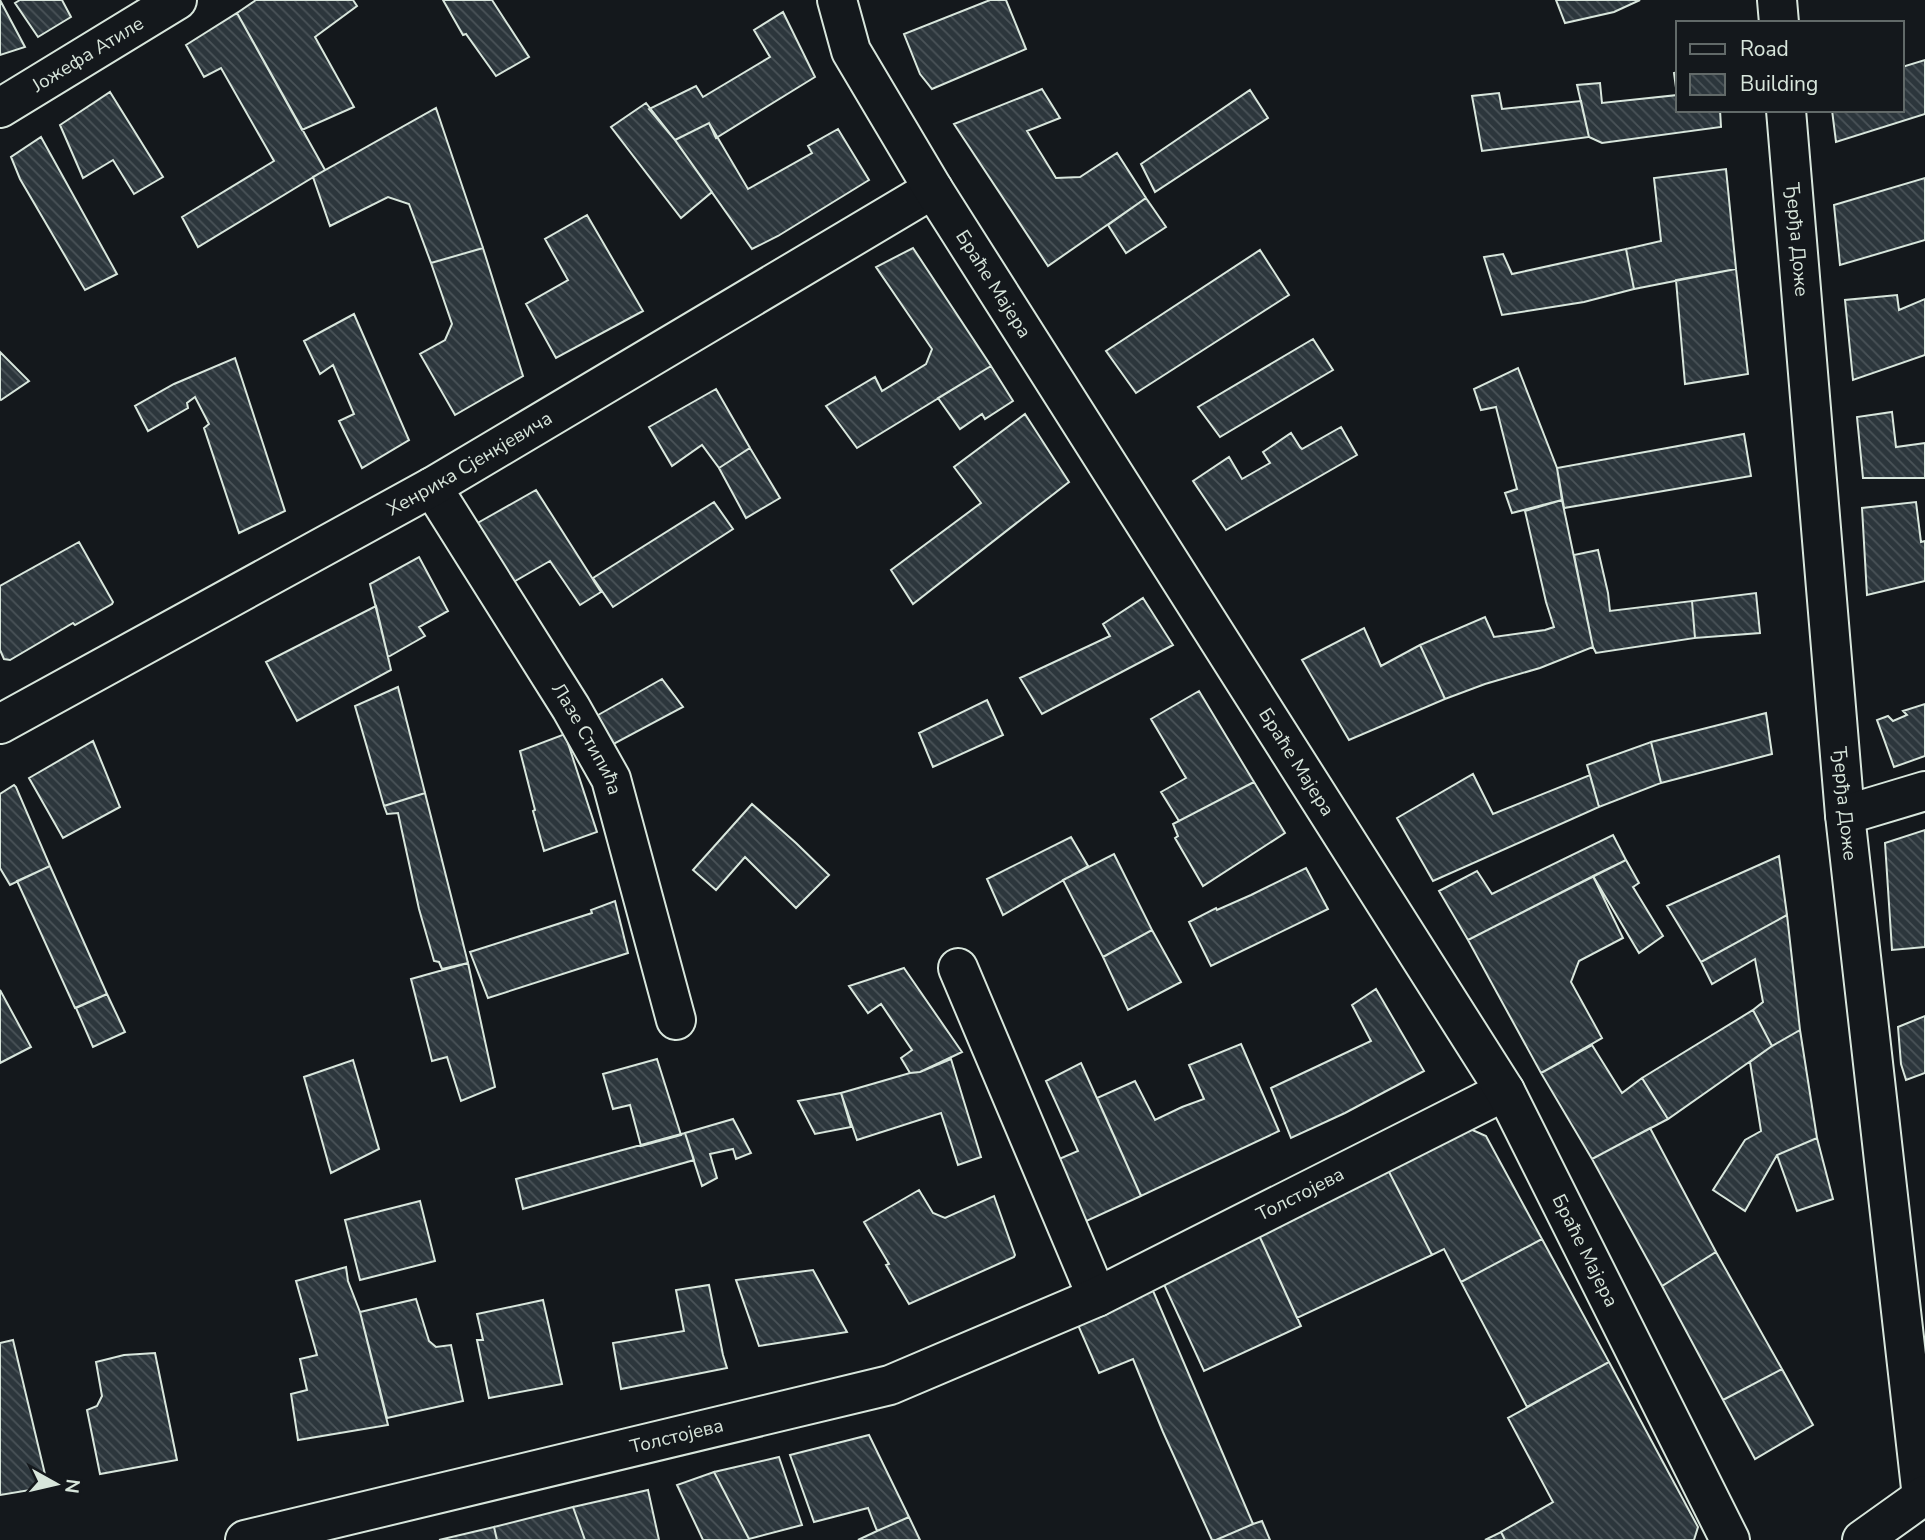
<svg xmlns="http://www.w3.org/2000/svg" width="1925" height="1540" viewBox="0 0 1925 1540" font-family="'Nunito Sans',sans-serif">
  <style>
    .building { fill: url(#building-back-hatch); stroke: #d8e6dc; stroke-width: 2 }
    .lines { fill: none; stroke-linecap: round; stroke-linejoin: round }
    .street-casing { stroke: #d8e6dc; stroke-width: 42 }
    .secondary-casing { stroke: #d8e6dc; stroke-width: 42 }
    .street { stroke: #14181c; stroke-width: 38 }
    .secondary { stroke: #14181c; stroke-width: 38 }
    .labels { text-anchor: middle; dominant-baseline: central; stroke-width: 5; stroke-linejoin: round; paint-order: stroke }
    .street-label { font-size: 19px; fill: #d8e6dc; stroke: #14181c }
  </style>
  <defs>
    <pattern id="building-back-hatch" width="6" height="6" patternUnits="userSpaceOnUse" patternTransform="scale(1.75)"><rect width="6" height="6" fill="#2c363c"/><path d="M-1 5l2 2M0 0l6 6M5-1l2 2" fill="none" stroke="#4a5358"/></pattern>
  </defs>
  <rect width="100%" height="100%" fill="#14181c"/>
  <!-- building -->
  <path class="building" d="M0,0L25,47L0,55Z
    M20,0H62L71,17L38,37L15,3Z
    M256,0H353L357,6L315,37L354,107L302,130L237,13Z
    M443,0H492L529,57L496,76L466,34L463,35Z
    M990,0H1006L1026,49L932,89L920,74L904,34Z
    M1556,0H1640L1614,12L1565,23Z
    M783,12L815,77L716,138L709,123L675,140L649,109L696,86L703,97L770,57L754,30Z
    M237,13L325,170L198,247L182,217L274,161L221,68L204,77L186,45Z
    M1925,60V114L1836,142L1832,110H1902V67Z
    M1678,72V110H1720L1721,127L1602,143L1589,137L1577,85L1600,83L1602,103L1677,95L1674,73Z
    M1042,89L1060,118L1027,131L1056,178L1080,177L1117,153L1146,198L1048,266L954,124Z
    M1250,90L1268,118L1155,192L1141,164Z
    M110,92L163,177L134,194L113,160L83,178L60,125Z
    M1499,93L1502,109L1581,101L1589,137L1482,151L1472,96Z
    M646,103L675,140L712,192L681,218L611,127Z
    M436,108L483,248L431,263L409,204L388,197L330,226L313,177Z
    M709,123L748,189L812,153L808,146L838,129L869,180L778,236L752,249L675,140Z
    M41,137L117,274L85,290L20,179L11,157Z
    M1726,169L1736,269L1634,289L1626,249L1661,241L1654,178Z
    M1925,178V240L1840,265L1834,205Z
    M1146,198L1166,227L1126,253L1108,225Z
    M587,215L643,311L556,358L526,304L568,280L545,239Z
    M483,248L523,376L455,415L420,354L445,340L452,324L431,263Z
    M913,248L991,366L857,448L826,406L875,377L882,391L926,364L932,349L876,267Z
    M1626,249L1634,289L1584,302L1502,315L1484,257L1503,254L1512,274Z
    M1260,250L1289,295L1136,393L1106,351Z
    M1736,269L1748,374L1685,384L1676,280Z
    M1897,295L1899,310L1925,299V355L1853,380L1845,300Z
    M354,314L409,440L362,468L339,421L354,414L333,365L320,374L304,341Z
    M1313,339L1333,370L1220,437L1198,407Z
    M0,352L29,381L1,400L0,399Z
    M235,358L285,511L239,533L204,428L209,424L195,397L187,403L188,408L148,431L135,406L174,384Z
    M991,366L1013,401L985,419L982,414L960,429L938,398Z
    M1518,368L1557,468L1562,500L1512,513L1505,493L1517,489L1496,407L1481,410L1474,389Z
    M716,389L750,448L719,468L702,445L672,466L649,427Z
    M1892,412L1896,447L1925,443V478H1863L1857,417Z
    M1025,414L1069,482L913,604L891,570L981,503L954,467Z
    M1341,427L1357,455L1226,530L1193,481L1229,457L1242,479L1270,463L1263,452L1291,433L1300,447L1302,449Z
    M1744,434L1751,476L1564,508L1557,468Z
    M750,448L780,498L746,518L719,468Z
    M536,490L601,592L580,605L550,561L510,584L474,525Z
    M1562,500L1593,647L1540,668L1485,684L1445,699L1420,645L1485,617L1494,637L1545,630L1554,627L1546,602L1525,511Z
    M714,502L733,529L613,607L593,578Z
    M1916,502L1921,542L1925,541V581L1867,595L1862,508Z
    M79,542L113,602L112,604L75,625L73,623L10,660L4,659L0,650V586Z
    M1598,550L1608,593L1610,611L1692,601L1695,638L1596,653L1593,647L1574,555Z
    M419,557L448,611L419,627L425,636L388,657L370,584Z
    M1756,593L1760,633L1695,638L1692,601Z
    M1143,598L1173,645L1042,714L1020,678L1110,636L1103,624Z
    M376,606L391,670L297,721L266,662Z
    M1364,628L1381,666L1420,645L1445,699L1349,740L1302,660Z
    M662,679L683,707L608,747L591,719Z
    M398,687L425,793L384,806L355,706Z
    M1199,691L1254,782L1179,821L1161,792L1186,778L1151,719Z
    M987,700L1003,735L933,767L919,733Z
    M1925,704V756L1894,767L1877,720L1888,716L1893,721L1907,715L1903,711Z
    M1766,713L1772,754L1661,783L1651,742Z
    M565,734L597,832L544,851L533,811L535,810L520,751Z
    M93,741L120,807L63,838L29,778Z
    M1651,742L1661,783L1599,807L1587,765Z
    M1473,774L1493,814L1590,775L1599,807L1433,881L1397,818Z
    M1254,782L1285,833L1203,886L1175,838L1178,836L1173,824Z
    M14,785L16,787L50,866L10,885L0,868V794Z
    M425,793L468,963L442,969L439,962L434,961L419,909L398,813L387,814L384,806Z
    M752,804L796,843L829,875L796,908L745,857L716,890L693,870Z
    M1925,830V947L1892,950L1885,843Z
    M1613,835L1626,860L1468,940L1439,891L1477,871L1492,894Z
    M1071,837L1088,866L1003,915L987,879Z
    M1114,854L1152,930L1103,957L1063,880Z
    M1779,856L1787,915L1701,962L1667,906Z
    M1626,860L1639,883L1633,887L1663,936L1639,953L1593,876Z
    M50,866L107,994L75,1008L17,881Z
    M1306,868L1328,909L1211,966L1189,922L1216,908L1217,910L1251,895Z
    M1593,876L1623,938L1579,961L1571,982L1602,1038L1541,1073L1468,940Z
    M615,901L628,953L488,998L470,952L592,913L591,910Z
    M1787,915L1800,1030L1772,1046L1753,1010L1763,1002L1755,959L1712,984L1701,962Z
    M1152,930L1181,982L1128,1010L1103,957Z
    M468,963L495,1087L461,1101L447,1057L432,1061L411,979Z
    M904,968L962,1052L920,1072L910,1073L901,1058L912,1050L881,1004L868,1013L849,986Z
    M1376,989L1424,1071L1345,1113L1291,1138L1271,1088L1371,1041L1352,1005Z
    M0,990L31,1047L0,1063Z
    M107,994L125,1032L93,1047L76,1008Z
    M1753,1010L1772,1046L1668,1119L1642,1078Z
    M1925,1016V1073L1906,1080L1901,1064L1898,1027Z
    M1800,1030L1817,1138L1777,1155L1745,1211L1713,1190L1745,1140L1761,1131L1750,1062L1772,1046Z
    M1241,1044L1279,1131L1141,1196L1097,1098L1135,1081L1155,1120L1182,1107L1204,1099L1189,1065Z
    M1592,1045L1622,1093L1642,1078L1668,1119L1592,1159L1541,1073Z
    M657,1059L681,1135L641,1146L630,1105L613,1109L603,1074Z
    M951,1059L981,1157L958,1165L941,1113L857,1140L841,1093L910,1073L920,1072Z
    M353,1060L379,1149L331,1173L304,1077Z
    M1081,1063L1141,1196L1080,1224L1052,1162L1078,1151L1046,1081Z
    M841,1093L851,1127L815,1134L798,1101Z
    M733,1119L751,1153L736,1159L733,1149L710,1154L717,1178L702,1186L685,1133Z
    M1468,1128L1486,1136L1542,1239L1461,1282L1444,1249L1432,1255L1387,1168Z
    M1650,1128L1716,1252L1662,1286L1592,1159Z
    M685,1133L694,1160L523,1209L516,1179Z
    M1817,1138L1833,1199L1797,1211L1777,1155Z
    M1387,1168L1432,1255L1297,1318L1257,1231Z
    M919,1190L933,1213L945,1218L994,1196L1015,1255L1014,1257L909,1304L886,1265L889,1264L864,1222Z
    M420,1201L435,1261L360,1280L345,1220Z
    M1257,1231L1301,1326L1204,1371L1161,1278Z
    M1542,1239L1609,1362L1527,1407L1461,1282Z
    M1716,1252L1782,1369L1723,1400L1662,1286Z
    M346,1267L348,1281L360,1312L388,1425L298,1440L291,1394L307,1390L300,1359L317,1355L296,1281Z
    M813,1270L847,1332L759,1346L736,1280Z
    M1146,1280L1154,1293L1253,1524L1216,1540H1212L1163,1432L1133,1359L1099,1373L1074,1316Z
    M709,1285L723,1355L727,1368L621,1389L613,1343L684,1331L676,1290Z
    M416,1299L429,1341L436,1347L451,1345L463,1401L387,1418L360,1312Z
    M543,1300L562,1384L489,1398L477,1340H483L477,1314Z
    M13,1340L48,1487L0,1495V1343Z
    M155,1353L177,1460L100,1474L87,1410L97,1406L102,1396L96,1362L124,1355Z
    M1609,1362L1698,1527L1694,1540H1505L1501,1532L1553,1502L1508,1418Z
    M1782,1369L1813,1425L1755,1459L1723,1400Z
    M869,1435L909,1517L877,1531L868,1508L814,1522L790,1455Z
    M779,1457L802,1525L749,1539L714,1472Z
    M714,1472L749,1539V1540H703L677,1485Z
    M648,1490L659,1540H585L573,1507Z
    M573,1507L585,1540H497L494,1527Z
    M909,1517L920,1540H858L877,1531Z
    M1262,1521L1270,1540H1216L1253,1524Z
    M494,1527L497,1540H439Z
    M1501,1532L1505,1540H1485Z"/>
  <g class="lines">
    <!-- street casing -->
    <g class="street-casing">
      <g id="street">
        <path d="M1777,0L1779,23"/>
        <path id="s1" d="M0,108L177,0"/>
        <path id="s2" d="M1786,110L1845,815L1922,1497"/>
        <path id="s3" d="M432,487L571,708L611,779L676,1020"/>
        <path id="s4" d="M0,724L432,487L933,189"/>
        <path d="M1845,815L1925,791"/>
        <path d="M958,968L1097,1297"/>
        <path id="s5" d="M245,1540L890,1385L1097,1297L1505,1091"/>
      </g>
    </g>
    <!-- secondary casing -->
    <g class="secondary-casing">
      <g id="secondary">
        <path id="s6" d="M837,0L851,51L933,189L1505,1091L1730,1540"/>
        <path d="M1862,1540L1925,1495"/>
      </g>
    </g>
    <!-- street -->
    <use href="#street" class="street"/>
    <!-- secondary -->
    <use href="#secondary" class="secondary"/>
  </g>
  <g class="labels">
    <!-- street labels -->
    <g class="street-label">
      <text stroke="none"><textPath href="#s1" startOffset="103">Јожефа Атиле</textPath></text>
      <text stroke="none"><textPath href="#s2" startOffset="130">Ђерђа Доже</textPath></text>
      <text stroke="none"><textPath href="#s6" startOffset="326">Браће Мајера</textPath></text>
      <text stroke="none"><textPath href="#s4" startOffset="537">Хенрика Сјенкјевича</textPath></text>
      <text stroke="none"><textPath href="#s3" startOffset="296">Лазе Стипића</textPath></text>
      <text stroke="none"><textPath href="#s6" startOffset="892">Браће Мајера</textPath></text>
      <text stroke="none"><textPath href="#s2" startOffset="696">Ђерђа Доже</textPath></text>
      <text stroke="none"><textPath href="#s5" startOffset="1116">Толстојева</textPath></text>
      <text stroke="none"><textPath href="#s6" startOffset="1460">Браће Мајера</textPath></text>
      <text stroke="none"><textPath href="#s5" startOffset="444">Толстојева</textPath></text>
    </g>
  </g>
  <!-- legend -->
  <rect x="1676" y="21" width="228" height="91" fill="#14181c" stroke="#626a69" stroke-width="2"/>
  <rect x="1690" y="44" width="35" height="10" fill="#14181c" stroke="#626a69" stroke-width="2"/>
  <text x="1740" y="56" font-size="21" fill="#d8e6dc">Road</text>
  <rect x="1690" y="74" width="35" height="21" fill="url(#building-back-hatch)" stroke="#626a69" stroke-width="2"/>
  <text x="1740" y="91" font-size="21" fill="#d8e6dc">Building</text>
  <!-- north arrow -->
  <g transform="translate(56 1484) rotate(98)" stroke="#14181c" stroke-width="5" paint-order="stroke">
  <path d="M0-5L12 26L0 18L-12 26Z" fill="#d8e6dc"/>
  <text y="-10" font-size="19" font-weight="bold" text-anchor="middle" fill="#d8e6dc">N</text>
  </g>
</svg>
